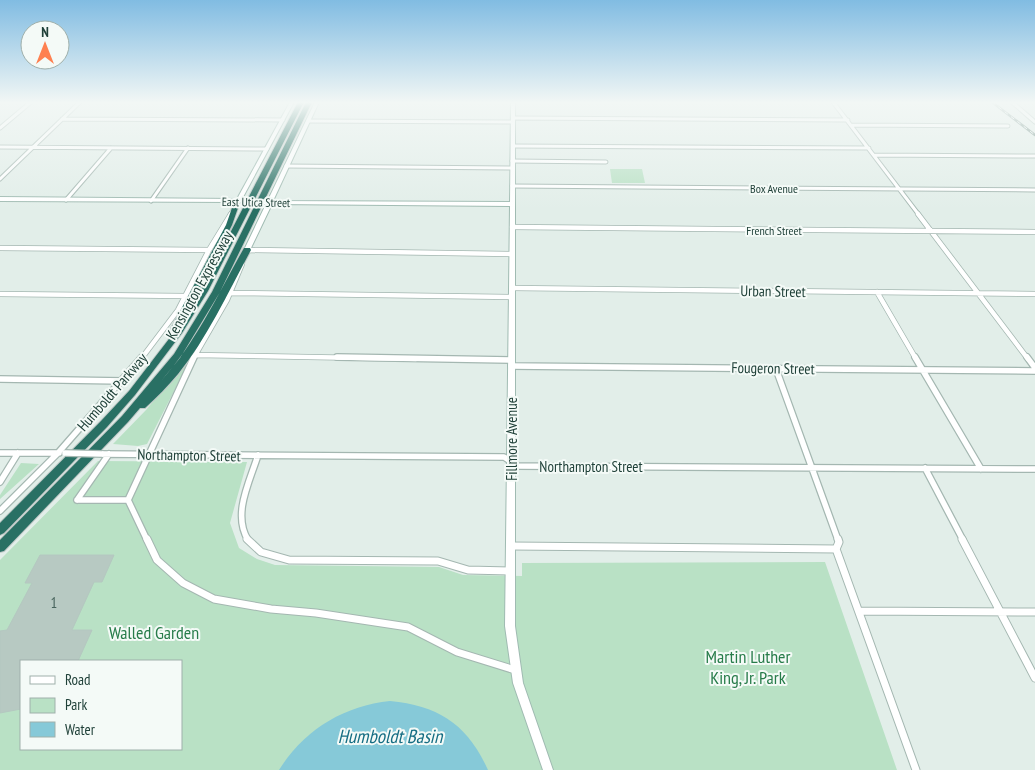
<svg xmlns="http://www.w3.org/2000/svg" width="1035" height="770" viewBox="0 0 1035 770" font-family="'PT Sans Narrow',sans-serif">
  <style>
    .green { fill: #b9e1c5; fill-rule: evenodd }
    .water { fill: #86c9d8 }
    .building { fill: #b7c9c2; stroke: #b4c8c0 }
    .lines { fill: none; stroke-linecap: round; stroke-linejoin: round }
    .street-far3-casing { stroke: #a4b7b1; stroke-width: 5 }
    .street-far2-casing { stroke: #a4b7b1; stroke-width: 6 }
    .street-far1-casing { stroke: #a4b7b1; stroke-width: 8 }
    .street-casing { stroke: #a4b7b1; stroke-width: 9 }
    .secondary-casing { stroke: #a0bbb2; stroke-width: 2 }
    .highway-casing { stroke: #c1cac8; stroke-width: 2 }
    .street-far3 { stroke: #fff; stroke-width: 3 }
    .street-far2 { stroke: #fff; stroke-width: 4.5 }
    .street-far1 { stroke: #fff; stroke-width: 5.5 }
    .street { stroke: #fff; stroke-width: 7 }
    .secondary { fill: #fff; fill-rule: evenodd }
    .highway { fill: #297064; fill-rule: evenodd }
    .rail-casing { stroke: #5b7c74; stroke-width: 2.5 }
    .rail { stroke: #f4faf7; stroke-width: 1; stroke-dasharray: 4; stroke-linecap: butt }
    .street-bridge-casing { stroke: #a4b7b1; stroke-width: 8; stroke-linecap: butt }
    .secondary-bridge-casing { stroke: #a0bbb2; stroke-width: 6; stroke-linecap: butt }
    .street-bridge { stroke: #fff; stroke-width: 5.5 }
    .secondary-bridge { stroke: #fff; stroke-width: 4.5 }
    .labels { text-anchor: middle; dominant-baseline: central; stroke-width: 4; stroke-linejoin: round; paint-order: stroke }
    .far-street-label { font-size: 12px; fill: #204139; stroke: #f4faf7 }
    .street-label { font-size: 15px; fill: #204139; stroke: #f4faf7 }
    .near-number-label { font-size: 15px; fill: #46635b }
    .near-park-label { font-size: 18px; fill: #277c4a; stroke: #f4faf7 }
    .near-water-label { font-size: 19px; font-style: italic; fill: #156d83; stroke: #f4faf7 }
  </style>
  <rect width="100%" height="100%" fill="#e2eee9"/>
  <!-- green -->
  <path class="green" d="M610,169H642L645,183H612Z
    M195,350L147,444L138,446L113,444L146,410Z
    M98,461L247,462L230,523L239,548L257,559L275,565L439,567L463,575L522,576V563L825,562L897,770H0V560ZM21,661H181V749H21Z
    M21,463L39,464L0,499V495Z"/>
  <!-- water -->
  <path class="water" d="M390,701C439,706 467,724 488,770H279C304,730 343,706 390,701Z"/>
  <!-- building -->
  <path class="building" d="M40,555H114L102,582H94L72,630H92L78,661H21V709L0,713V631L7,630L32,583H25Z"/>
  <g class="lines">
    <!-- street-far3 casing -->
    <g class="street-far3-casing">
      <path id="street-far3" d="M833,102L919,215
        M1012,102L1035,122
        M513,118L848,120
        M62,119L283,120
        M308,121L513,122
        M851,125L1008,126
        M0,128L31,102
        M513,146L869,148
        M0,147L267,149
        M874,155L1035,156
        M512,161L606,162
        M286,166L512,168
        M0,179L80,102
        M512,186L1035,190
        M66,200L111,148
        M151,201L188,148
        M230,215L232,212"/>
    </g>
    <!-- street-far2 casing -->
    <g class="street-far2-casing">
      <path id="street-far2" d="M918,214L1028,359
        M512,227L1035,232
        M0,248L209,250
        M246,252L247,250L512,254
        M512,288L1035,294
        M877,292L916,359
        M231,293L512,297
        M0,294L184,296
        M195,355L416,359
        M141,359L178,310L209,250L231,214
        M193,359L227,300L242,264"/>
    </g>
    <!-- street-far1 casing -->
    <g class="street-far1-casing">
      <path id="street-far1" d="M337,357L511,360
        M915,357L981,469
        M1027,357L1035,368
        M511,366L1035,371
        M776,369L838,540
        M0,379L124,381
        M0,453H59
        M102,454L504,457L518,466L1035,469
        M925,468L963,540
        M0,482L18,453
        M77,500L109,454
        M77,500H128
        M128,500L194,357
        M128,500L147,540
        M0,511L58,453L142,357
        M248,540C232,514 250,481 258,455"/>
    </g>
    <!-- street casing -->
    <g class="street-casing">
      <path id="street" d="M147,539L157,560L183,583L214,599L271,609L316,613L408,627L457,652L515,670
        M247,539L261,552L289,560L438,561L468,570L510,571
        M838,539L839,542L836,549L916,770
        M962,539L1035,678
        M511,546L836,549
        M859,611L1035,612"/>
    </g>
    <!-- secondary casing -->
    <g class="secondary-casing">
      <path id="secondary" d="M290,102H294L242,199L246,201L240,202L238,206H234L233,205L235,202L0,201V197L237,199Z
        M315,102H319L273,201L510,202L511,102H515V626L523,683L553,770H543L513,683L505,626L510,206L272,204L250,250L249,251H245L244,250L266,204L263,202L268,200Z"/>
    </g>
    <!-- highway casing -->
    <g class="highway-casing">
      <path id="highway" d="M298,102H304L208,291L182,333L135,395L107,427L4,533L0,535V523L101,421L129,391L172,335L169,332L226,225L233,205L236,203L239,205L232,225L190,308L200,291Z
        M306,102H312L220,292L180,358L161,381C197,341 218,294 244,248H250L251,250C228,292 208,337 178,374C168,386 157,397 145,408H140L128,422L4,551L0,552V540L122,416L174,354L212,292Z"/>
    </g>
    <!-- street-far3 -->
    <use href="#street-far3" class="street-far3"/>
    <!-- street-far2 -->
    <use href="#street-far2" class="street-far2"/>
    <!-- street-far1 -->
    <use href="#street-far1" class="street-far1"/>
    <!-- street -->
    <use href="#street" class="street"/>
    <!-- secondary -->
    <use href="#secondary" class="secondary"/>
    <!-- highway -->
    <use href="#highway" class="highway"/>
    <!-- rail casing -->
    <g class="rail-casing">
      <path id="rail" d="M992,102L1035,135"/>
    </g>
    <!-- rail -->
    <use href="#rail" class="rail"/>
    <!-- street-bridge casing -->
    <g class="street-bridge-casing">
      <path id="street-bridge" d="M65,453L102,454"/>
    </g>
    <!-- secondary-bridge casing -->
    <g class="secondary-bridge-casing">
      <path id="secondary-bridge" d="M243,201L266,202"/>
    </g>
    <!-- street-bridge -->
    <use href="#street-bridge" class="street-bridge"/>
    <!-- secondary-bridge -->
    <use href="#secondary-bridge" class="secondary-bridge"/>
  </g>
  <!-- sky -->
  <linearGradient id="sky" x2="0" y2="1"><stop stop-color="#81bce2"/><stop offset="0.49" stop-color="#f2f7f5"/><stop offset="1" stop-color="#f2f7f5" stop-opacity="0"/></linearGradient>
  <rect width="1035" height="209" fill="url(#sky)"/>
  <g class="labels">
    <!-- far-street labels -->
    <g class="far-street-label">
      <text x="774" y="188">Box Avenue</text>
      <text transform="translate(256 202) rotate(1)">East Utica Street</text>
      <text x="774" y="230">French Street</text>
    </g>
    <!-- street labels -->
    <g class="street-label">
      <text transform="translate(199 285) rotate(-61)">Kensington Expressway</text>
      <text transform="translate(773 291) rotate(1)">Urban Street</text>
      <text transform="translate(773 368) rotate(1)">Fougeron Street</text>
      <text transform="translate(112 392) rotate(-49)">Humboldt Parkway</text>
      <text transform="translate(511 439) rotate(-90)">Fillmore Avenue</text>
      <text transform="translate(189 455) rotate(1)">Northampton Street</text>
      <text x="591" y="466">Northampton Street</text>
    </g>
    <!-- near-number labels -->
    <g class="near-number-label">
      <text x="54" y="602">1</text>
    </g>
    <!-- near-park labels -->
    <g class="near-park-label">
      <text x="154" y="632">Walled Garden</text>
      <text x="748" y="656">Martin Luther<tspan x="748" dy="21">King, Jr. Park</tspan></text>
    </g>
    <!-- near-water labels -->
    <g class="near-water-label">
      <text x="390" y="736">Humboldt Basin</text>
    </g>
  </g>
  <!-- legend -->
  <rect x="20" y="660" width="162" height="90" fill="#f4faf7" stroke="#9fb0ab"/>
  <rect x="30" y="676" width="25" height="8" fill="#ffffff" stroke="#9fb0ab"/>
  <text x="65" y="685" font-size="15" fill="#204139">Road</text>
  <rect x="30" y="698" width="25" height="15" fill="#b9e1c5" stroke="#9fb0ab"/>
  <text x="65" y="710" font-size="15" fill="#204139">Park</text>
  <rect x="30" y="722" width="25" height="15" fill="#86c9d8" stroke="#9fb0ab"/>
  <text x="65" y="735" font-size="15" fill="#204139">Water</text>
  <!-- north arrow -->
  <g transform="translate(45 45)"><circle r="24" fill="#f4faf7" stroke="#9fb0ab"/>
  <path d="M0-4L9 19L0 12L-9 19Z" fill="#fe8050"/>
  <text y="-8" font-size="14" font-weight="bold" text-anchor="middle" fill="#204139">N</text>
  </g>
</svg>
